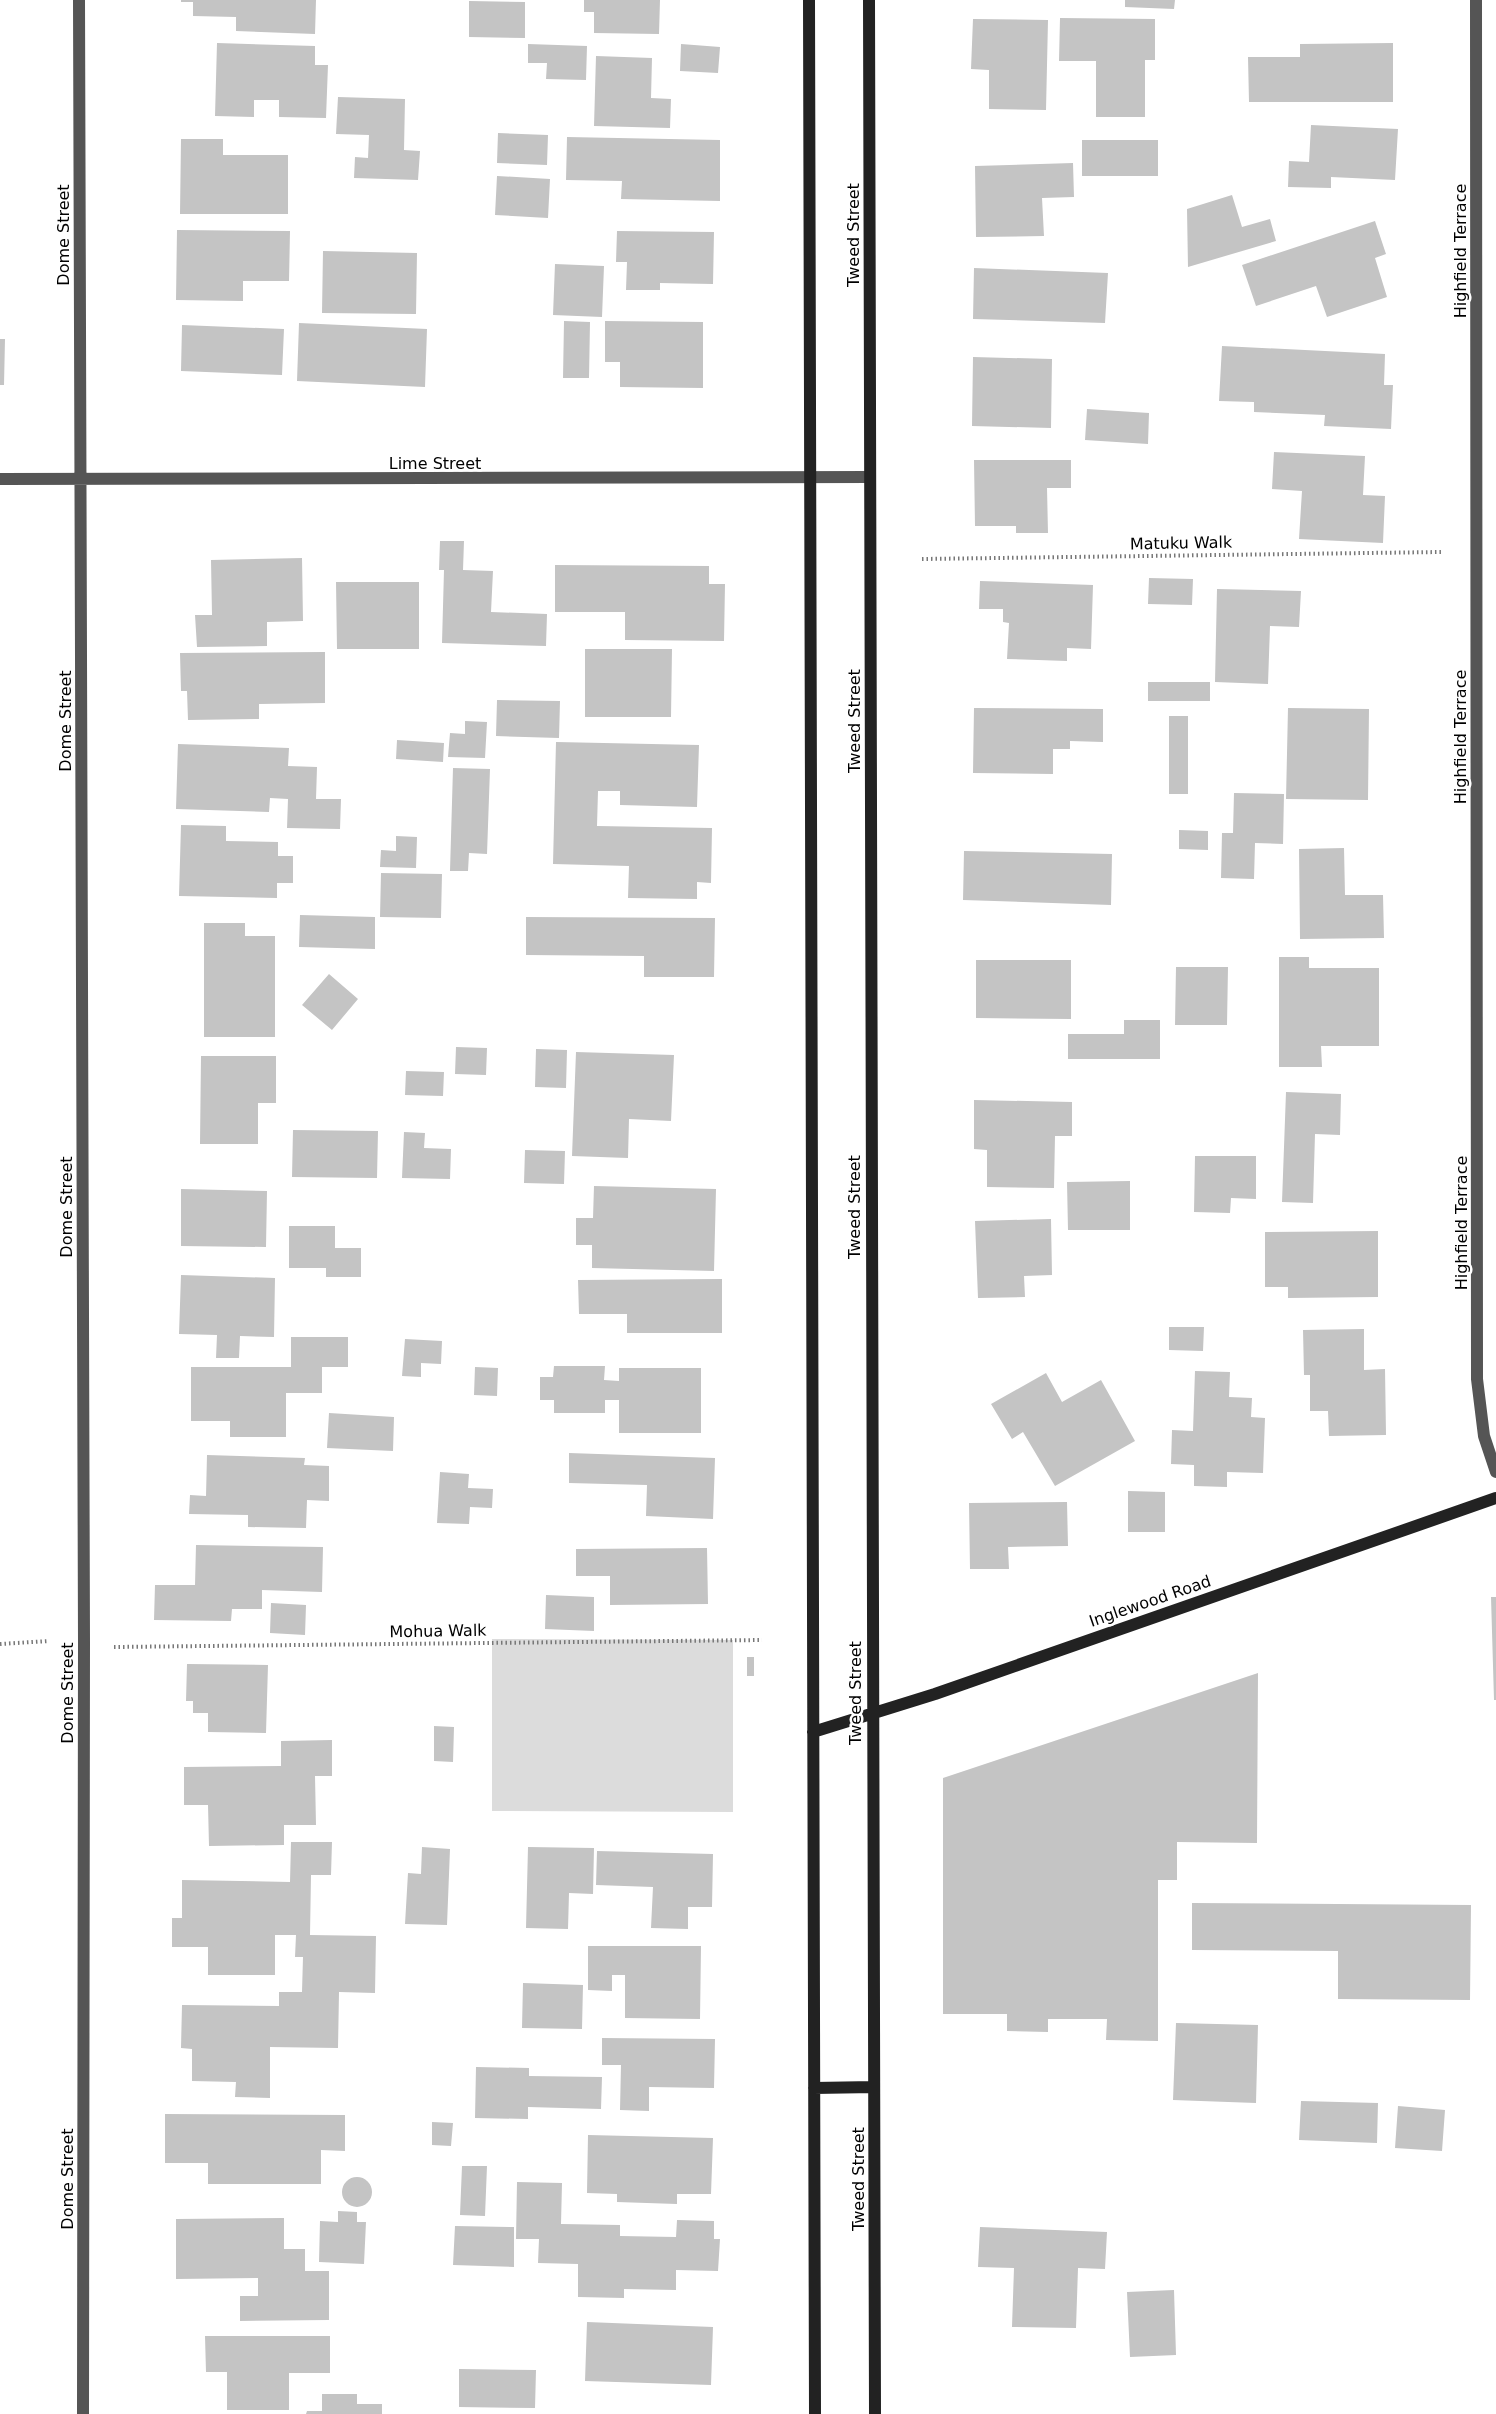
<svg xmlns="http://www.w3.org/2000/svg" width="1496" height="2414" viewBox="0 0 1496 2414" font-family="'DejaVu Sans',sans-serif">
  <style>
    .green { fill: #dcdcdc }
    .building { fill: #c4c4c4 }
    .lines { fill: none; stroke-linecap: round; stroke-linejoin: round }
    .path { stroke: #777; stroke-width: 4; stroke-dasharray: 1.5 3; stroke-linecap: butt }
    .street { stroke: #555; stroke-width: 12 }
    .secondary { stroke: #222; stroke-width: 12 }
    .labels { text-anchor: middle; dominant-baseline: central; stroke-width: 5; stroke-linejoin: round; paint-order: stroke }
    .street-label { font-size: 16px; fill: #000; stroke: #fff }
  </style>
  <rect width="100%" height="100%" fill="#fff"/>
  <!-- green -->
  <path class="green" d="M492,1639L733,1640V1812L492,1811Z"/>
  <!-- building -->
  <path class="building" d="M181,0H316L315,34L236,31V17L193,16V2H181Z
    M584,0H660L659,34L594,33V12H584Z
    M1125,0H1175L1174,9L1125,7Z
    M469,1L525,2V38L469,37Z
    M1060,18L1155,19V60H1145V117H1096V61H1059Z
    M973,19L1048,20L1046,110L989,109V70L971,69Z
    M217,43L315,46V65H328L326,118L279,117V100H254V117L215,116Z
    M1393,43V102H1249L1248,57H1300V44Z
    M528,44L587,46L586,80L546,79L547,63H528Z
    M681,44L720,47L718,73L680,71Z
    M596,56L652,58L651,98L671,99L670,128L594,126Z
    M338,97L405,99L404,150L420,151L418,180L354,178L355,157L368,158L369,135L336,134Z
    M1311,125L1398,129L1395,180L1331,177V188L1288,187L1289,161L1309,162Z
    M498,133L548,135L547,165L497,163Z
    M567,137L720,140V201L621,199L622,181L566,180Z
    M181,139H223V155H288V214H180Z
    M1082,140H1158V176H1082Z
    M1073,163L1074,197L1042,198L1044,236L976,237L975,166Z
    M497,176L550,179L548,218L495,215Z
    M1232,195L1242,227L1270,219L1276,241L1188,267L1187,209Z
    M1375,221L1386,254L1375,258L1387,297L1327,317L1316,286L1256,306L1242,265Z
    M177,230L290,231L289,281H243V301L176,300Z
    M617,231L714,232L713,284L660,283V290H626L627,262H616Z
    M323,251L417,253L416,314L322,313Z
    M555,264L604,266L602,317L553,315Z
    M974,268L1108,273L1105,323L973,319Z
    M564,321L590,322L589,378H563Z
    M605,321L703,322V388L620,387V362H605Z
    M299,323L427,329L425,387L297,381Z
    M182,325L284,329L282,375L181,371Z
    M0,339H5L4,385H0Z
    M1222,346L1385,354L1384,385H1393L1391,429L1324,426L1325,415L1254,412V402L1219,401Z
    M973,357L1052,359L1051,428L972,426Z
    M1087,409L1149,413L1148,444L1085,440Z
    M1274,452L1365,456L1363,495L1385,496L1383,543L1299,539L1302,491L1272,489Z
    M974,460H1071V488H1047L1048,533H1016V526H975Z
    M440,541H464L463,570L493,571L491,612L547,614L546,646L442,643L444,570H439Z
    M302,558L303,621L267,622V646L197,647L195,615H212L211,560Z
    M555,565L709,566V584H725L724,641L625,640V612H555Z
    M1149,578L1193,579L1192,605L1148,604Z
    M980,581L1093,585L1091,649L1067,648V661L1007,659L1009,623L1003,622V609H979Z
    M336,582H419V649H337Z
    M1217,589L1301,591L1299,627L1270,626L1268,684L1215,682Z
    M585,649H672L671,717H585Z
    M325,652V703L259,704V719L188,720L187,691H181L180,653Z
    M1148,682H1210V701H1148Z
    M497,700L560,701L559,738L496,736Z
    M974,708L1103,709V742L1070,741V749H1053V774L973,773Z
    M1288,708L1369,709L1368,800L1286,799Z
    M1169,716H1188V794H1169Z
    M465,721L487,722L485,758L448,757L450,733L465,734Z
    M397,740L444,743L443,762L396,759Z
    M556,742L699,745L697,807L620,805V791H598L597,826L712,828L711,883L697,882V899L628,898L629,866L553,864Z
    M178,744L289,748L288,766L317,767L316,799H341L340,829L287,828L288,799L270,798L269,812L176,809Z
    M453,768L490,769L487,854L469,853L468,871H450Z
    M1234,793L1284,794L1283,844L1255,843L1254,879L1221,878L1222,833H1233Z
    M181,825L226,826V841L278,842V856H293V883H277V898L179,896Z
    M1179,830L1208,831V850L1179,849Z
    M396,836L417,837L416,868L380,867L381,850L396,851Z
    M1344,848L1345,895H1383L1384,938L1300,939L1299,849Z
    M964,851L1112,854L1111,905L963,900Z
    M381,873L442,874L441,918L380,917Z
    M300,915L375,917V949L299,947Z
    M526,917L715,918L714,977H644V956L526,955Z
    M204,923H245V936H275V1037H204Z
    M1279,957H1309V968H1379V1046H1321L1322,1067H1279Z
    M976,960H1071V1019L976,1018Z
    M1176,967H1228L1227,1025H1175Z
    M329,974L358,999L332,1030L302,1005Z
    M1124,1020H1160V1059H1068V1034H1124Z
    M456,1047L487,1048L486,1075L455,1074Z
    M536,1049L567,1050L566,1088L535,1087Z
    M576,1052L674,1055L671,1121L629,1119L628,1158L572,1156Z
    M201,1056H276V1103H258V1144H200Z
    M406,1071L444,1072L443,1096L405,1095Z
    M1286,1092L1341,1094L1340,1135L1315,1134L1313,1203L1282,1202Z
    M974,1100L1072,1102V1136H1055L1054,1188L987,1187V1150L974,1149Z
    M293,1130L378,1131L377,1178L292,1177Z
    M404,1132L425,1133L424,1148L451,1149L450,1179L402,1178Z
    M525,1150L565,1151L564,1184L524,1183Z
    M1195,1156H1256V1199L1231,1198L1230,1213L1194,1212Z
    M1130,1181V1230H1068L1067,1182Z
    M594,1186L716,1189L714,1271L592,1268V1245H576V1218H593Z
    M181,1189L267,1191L266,1247L181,1246Z
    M1051,1219L1052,1275L1024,1276L1025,1297L978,1298L975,1221Z
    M289,1226H335V1248H361V1277H326V1268H289Z
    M1378,1231V1297L1288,1298V1287H1265V1232Z
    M181,1275L275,1278L274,1337L240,1336L239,1358H216L217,1335L179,1334Z
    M722,1279V1333H627V1314H579L578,1280Z
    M1169,1327H1204L1203,1351L1169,1350Z
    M1364,1329V1370L1385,1369L1386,1435L1329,1436L1328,1411H1310V1375H1304L1303,1330Z
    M291,1337H348V1367H322V1393H286V1437H230V1421H191V1367H291Z
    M405,1339L442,1341L441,1364L421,1363V1377L402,1376Z
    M554,1366H605L604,1380L619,1381V1368H701V1433H619V1400H605V1413H554V1400H540V1377H553Z
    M475,1367L498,1368L497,1396L474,1395Z
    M1195,1371L1230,1372L1229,1397L1252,1398L1251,1417L1265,1418L1263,1473L1227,1472V1487L1194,1486V1465L1171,1464L1172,1430L1193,1431Z
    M1046,1373L1062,1402L1101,1380L1135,1441L1055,1486L1023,1432L1012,1439L991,1404Z
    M329,1413L394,1417L393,1451L327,1448Z
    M569,1453L715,1458L713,1519L646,1516L647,1485L569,1483Z
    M207,1455L305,1458L304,1465L329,1466V1501L307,1500L306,1528L248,1527V1515L189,1514L190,1495L206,1496Z
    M440,1472L469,1474L468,1488L493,1489L492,1508L470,1507L469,1524L437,1523Z
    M1128,1491L1165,1492V1532H1128Z
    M1067,1502L1068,1546L1008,1547L1009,1569H970L969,1503Z
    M196,1545L323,1547L322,1592L262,1590V1609H232L231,1621L154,1620L155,1585H195Z
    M707,1548L708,1604L610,1605V1576H576V1549Z
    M546,1595L594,1597V1631L545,1629Z
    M1491,1597H1496V1700H1494Z
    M271,1603L306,1605L305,1635L270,1633Z
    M747,1657H754V1676H747Z
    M187,1664L268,1665L266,1733L208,1732V1713H193V1701H186Z
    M1258,1673L1257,1843L1177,1842V1880H1158V2041L1106,2040L1107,2019H1048V2032L1007,2031V2014H943V1778Z
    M434,1726L454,1727L453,1762L434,1761Z
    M332,1740V1776H315L316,1825H284V1845L209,1846L208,1805H184V1767L281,1766V1741Z
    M291,1842H332L331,1875H311L310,1935L376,1936L375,1993L339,1992L338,2048L270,2047V2098L235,2097L236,2082L192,2081V2049L181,2048L182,2005L279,2006V1992H302L303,1957H295L296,1935H275V1975H208V1947H172V1918H182V1880L290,1882Z
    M422,1847L450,1849L447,1925L405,1924L408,1873L421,1874Z
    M528,1847L594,1848L593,1894L569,1893L568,1929L526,1928Z
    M597,1851L713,1854L712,1907H688V1929L651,1928L653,1887L596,1885Z
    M1192,1903L1471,1905L1470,2000L1338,1999V1951L1192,1950Z
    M588,1946H701L700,2019L625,2018V1975H612V1991L588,1990Z
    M523,1983L583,1985L582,2029L522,2028Z
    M1176,2023L1258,2025L1256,2103L1173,2100Z
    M602,2038L715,2039L714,2088L649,2087V2111L620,2110L621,2065H602Z
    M476,2067L529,2068V2076L602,2077L601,2109L528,2107V2119L475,2118Z
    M1301,2101L1378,2103L1377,2143L1299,2140Z
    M1398,2106L1445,2110L1442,2151L1395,2148Z
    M165,2114L345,2115V2151L321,2150V2184H208V2163H165Z
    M432,2122L453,2123L451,2146L432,2145Z
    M588,2135L713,2138L711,2194H677V2204L617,2202V2194L587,2193Z
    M462,2166H487L485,2216L460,2215Z
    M342 2192a15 15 0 1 1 30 0a15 15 0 1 1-30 0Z
    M517,2182L562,2183L561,2224L620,2225V2236L676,2237L677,2220L714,2221V2239H720L718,2271L676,2270V2290L624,2289V2298L578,2297V2264L538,2263L539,2239H516Z
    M338,2211L357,2212V2222H366L364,2264L319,2262L320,2221L338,2222Z
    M284,2218V2249H305V2271H329V2320L240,2321V2296H258V2278L176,2279V2219Z
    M455,2226L514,2227V2267L453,2265Z
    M980,2227L1107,2232L1105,2269L1078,2268L1076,2328L1012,2327L1014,2268L978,2267Z
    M1174,2290L1176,2355L1130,2357L1127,2292Z
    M587,2322L713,2327L711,2385L585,2381Z
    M205,2336H330V2373H289V2410H227V2372H206Z
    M459,2369L536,2370L535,2408L459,2407Z
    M322,2394H357V2404H382V2414H306L307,2411H322Z"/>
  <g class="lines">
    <!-- path -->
    <path class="path" d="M922,559L1441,552
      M0,1644L49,1641
      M114,1647L762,1640"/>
    <!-- street -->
    <path class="street" d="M79,0L84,1643L83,2414
      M1476,0L1477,1379L1484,1436L1496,1472
      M0,479L870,477"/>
    <!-- secondary -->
    <path class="secondary" d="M809,0L815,2414
      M869,0L875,2414
      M813,1732L935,1694L1496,1498
      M814,2088L874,2087"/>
  </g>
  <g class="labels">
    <!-- street labels -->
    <g class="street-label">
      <text transform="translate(63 235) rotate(-90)">Dome Street</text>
      <text transform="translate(853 235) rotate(-90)">Tweed Street</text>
      <text transform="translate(1460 251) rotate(-90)">Highfield Terrace</text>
      <text x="435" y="463">Lime Street</text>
      <text transform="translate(1181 543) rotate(-1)">Matuku Walk</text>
      <text transform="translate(65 721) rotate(-90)">Dome Street</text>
      <text transform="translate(854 721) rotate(-90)">Tweed Street</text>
      <text transform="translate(1460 737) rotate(-90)">Highfield Terrace</text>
      <text transform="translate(66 1207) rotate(-90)">Dome Street</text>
      <text transform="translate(854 1207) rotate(-90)">Tweed Street</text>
      <text transform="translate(1461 1223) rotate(-90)">Highfield Terrace</text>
      <text transform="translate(1150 1601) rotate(-19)">Inglewood Road</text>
      <text transform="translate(438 1631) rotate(-1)">Mohua Walk</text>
      <text transform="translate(67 1693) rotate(-90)">Dome Street</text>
      <text transform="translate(855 1693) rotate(-90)">Tweed Street</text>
      <text transform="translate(67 2179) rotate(-90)">Dome Street</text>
      <text transform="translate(858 2179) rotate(-90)">Tweed Street</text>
    </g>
  </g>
</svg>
